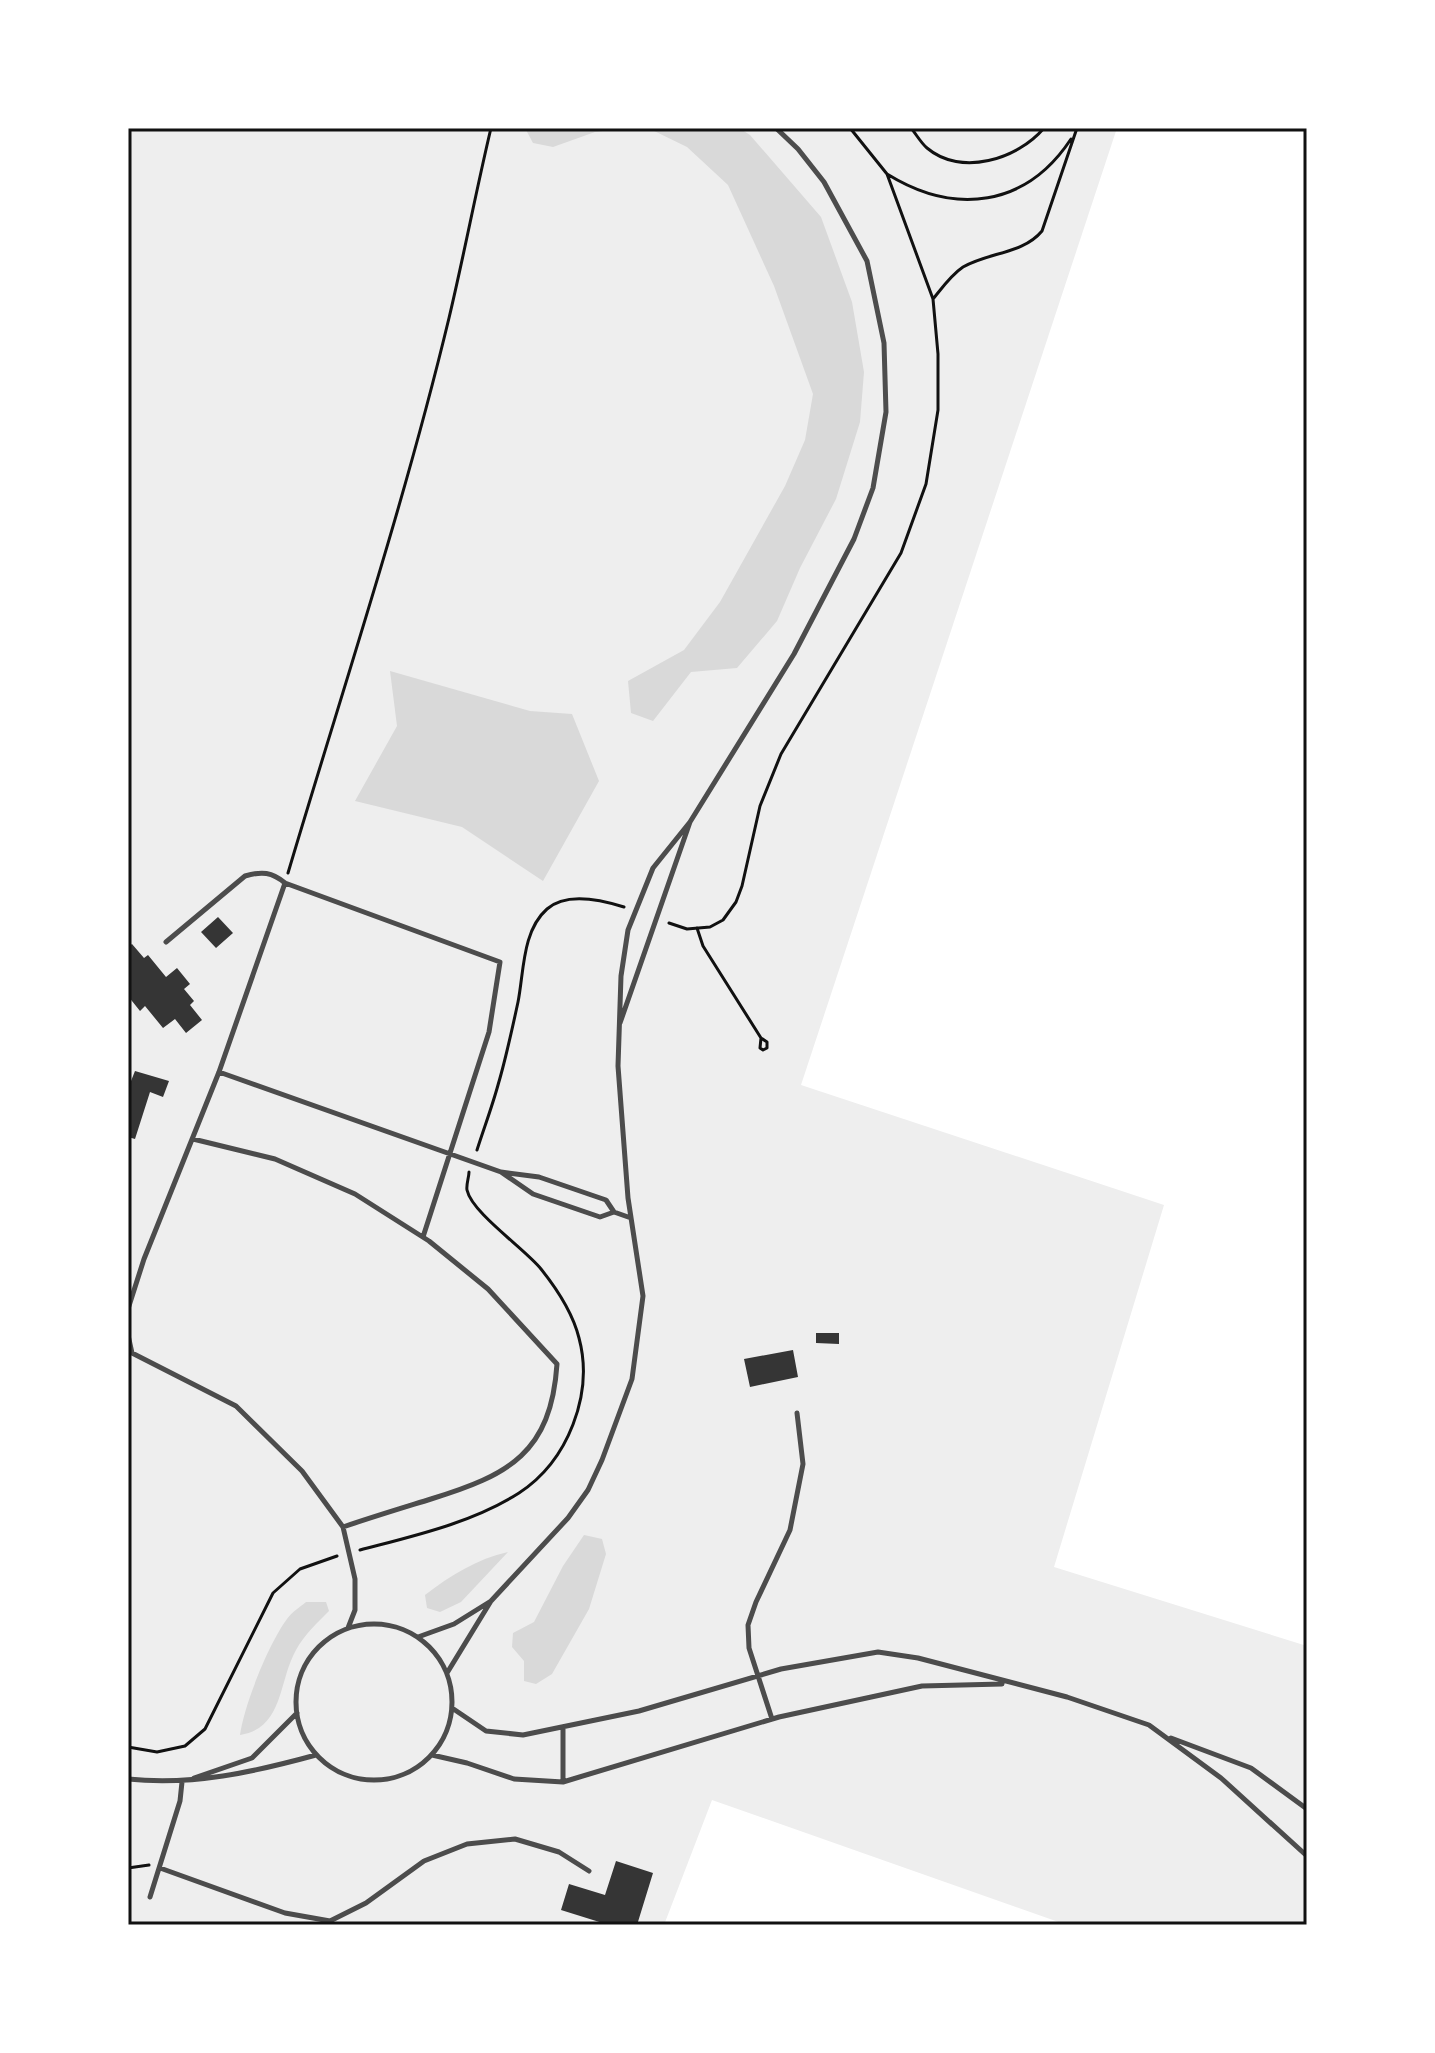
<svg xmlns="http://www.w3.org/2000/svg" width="1435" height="2053" viewBox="0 0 1435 2053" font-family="Commissioner,sans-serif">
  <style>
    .green { fill: #eee }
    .water { fill: #d9d9d9 }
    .building { fill: #353535 }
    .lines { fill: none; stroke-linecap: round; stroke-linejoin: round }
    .path { stroke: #111; stroke-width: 3 }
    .service { stroke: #4c4c4c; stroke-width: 5 }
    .neatline { fill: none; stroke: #111; stroke-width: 3 }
  </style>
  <rect width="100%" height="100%" fill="#fff"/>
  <!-- green -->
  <path class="green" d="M128,128H1117L801,1085L1164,1205L1054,1567L1307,1646V1925H1067L712,1800L664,1925H128Z"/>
  <!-- water -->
  <path class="water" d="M525,128H625L595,132L553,147L533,143Z
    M648,128H739L750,135L821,217L852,302L864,372L860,422L836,499L800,568L777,621L737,668L691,672L653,721L631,713L628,681L684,650L720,602L785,486L805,440L813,394L774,286L728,185L687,147Z
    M390,671L530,711L572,714L599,781L543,881L462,827L355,801L397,726Z
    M584,1535L602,1539L606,1554L589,1609L552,1674L536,1684L524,1681V1661L512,1647L513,1633L534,1622L563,1566Z
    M508,1552L461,1602L440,1612L427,1608L425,1595C451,1575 477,1559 508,1552Z
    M306,1602H326L329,1611C318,1622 304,1635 296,1650C278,1682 284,1728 240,1735C244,1705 269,1643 287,1619C292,1612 300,1607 306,1602Z"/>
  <!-- building -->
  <path class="building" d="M218,917L233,933L216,948L201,932Z
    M132,944L144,958L148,955L166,977L177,968L190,984L184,989L194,1001L190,1005L202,1020L186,1033L175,1019L163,1028L145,1006L140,1011L128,996V947Z
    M135,1071L169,1081L163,1097L150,1092L135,1139L128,1137V1080L131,1081Z
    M816,1333H839V1344L816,1343Z
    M793,1350L798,1377L750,1387L744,1359Z
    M616,1861L653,1873L637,1925H609L561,1910L569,1884L605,1895Z"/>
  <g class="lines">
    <!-- path -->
    <path class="path" d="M911,128C916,134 921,143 927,148C961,177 1018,159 1044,128
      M887,174C955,216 1026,207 1071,139
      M933,299C942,288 951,275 963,267C989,252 1023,254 1042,231L1077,128
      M288,873C343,688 404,505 449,318C464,255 476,191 491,128
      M669,923L687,929L710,927L723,920L736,902L742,886L760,806L781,754L901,553L926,484L938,410V354L933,299L887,174L850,128
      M697,928L703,946L761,1038L767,1042V1048L763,1050L760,1048L761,1038
      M477,1150C484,1128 492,1107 498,1085C506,1058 512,1030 518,1002C524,972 522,931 547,909C566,892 602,900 624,907
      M360,1550C413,1536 472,1523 519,1493C568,1461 594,1394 579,1338C573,1314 557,1289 541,1269C525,1249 472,1213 467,1190C466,1185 469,1177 469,1172
      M128,1747L157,1752L185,1746L205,1729L273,1593L300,1569L337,1556
      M128,1868L149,1865"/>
    <!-- service -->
    <path class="service" d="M690,822L794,654L854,539L873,488L886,412L884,343L867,261L824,182L798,149L776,128
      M166,942L245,876C262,871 272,872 285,883
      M219,1072L501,1172
      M193,1139L275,1159L355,1194L429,1241L488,1289L557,1364C551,1453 509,1475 431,1499C402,1508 372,1517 343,1527
      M614,1212L606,1200L539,1177L501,1172L533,1194L600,1217L614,1212L631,1218
      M128,1309L144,1259L219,1072L285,883L500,962L489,1032L423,1237
      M128,1335L132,1353L236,1406L302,1471L343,1527L355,1579V1610L348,1628
      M491,1601L568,1518L588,1490L602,1460L632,1379L643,1296L628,1198L618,1066L621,976L628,930L653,868L690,822L620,1023
      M296 1702a78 78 0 1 1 156 0a78 78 0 1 1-156 0Z
      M418,1637L454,1624L491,1601L447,1673
      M452,1708L486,1731L523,1735L639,1711L781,1669L878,1652L918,1658L1067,1697L1149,1725L1221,1778L1307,1856
      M772,1719L749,1648L748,1625L756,1602L790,1530L803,1464L797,1413
      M1171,1738L1251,1768L1307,1809
      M432,1755L467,1763L514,1779L563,1782L779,1717L922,1686L1002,1684
      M194,1778L252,1758L297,1713
      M128,1779C192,1786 254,1772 316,1755
      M563,1782V1727
      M160,1868L285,1913L330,1921L366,1903L424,1861L467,1844L515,1839L559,1852L589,1871
      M150,1897L180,1801L182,1782"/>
  </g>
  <!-- border -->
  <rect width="1435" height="2053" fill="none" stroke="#ffffff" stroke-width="260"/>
  <rect x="130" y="130" width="1175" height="1793" class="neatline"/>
</svg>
